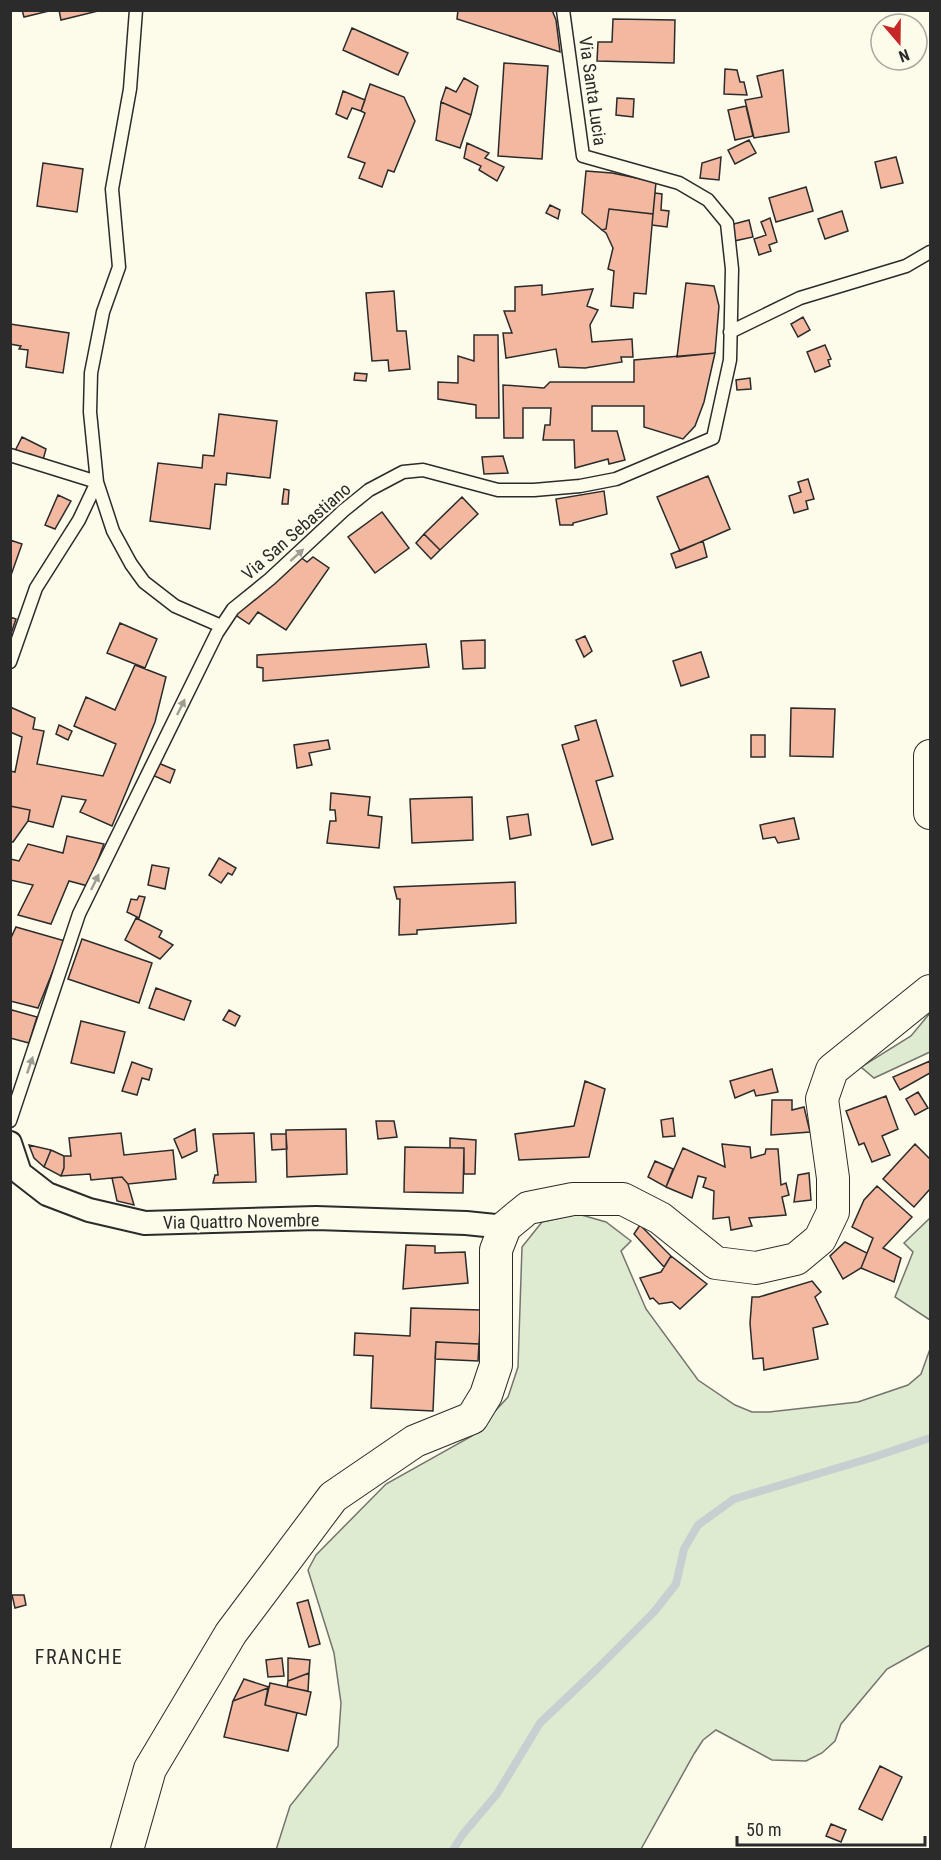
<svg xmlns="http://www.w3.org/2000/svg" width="941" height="1860" viewBox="0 0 941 1860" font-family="'Roboto Condensed',sans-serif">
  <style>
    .green { fill: #deebd1; stroke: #74746e; stroke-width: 1.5 }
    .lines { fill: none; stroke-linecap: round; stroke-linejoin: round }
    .stream { stroke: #c7d0d0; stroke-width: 8 }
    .building { fill: #f2b8a0; stroke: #2b2b2b; stroke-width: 1.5 }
    .lane-casing { stroke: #2b2b2b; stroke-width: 15 }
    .street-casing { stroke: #2b2b2b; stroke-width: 26 }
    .secondary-casing { stroke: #2b2b2b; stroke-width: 34 }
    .lane { stroke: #fdfbea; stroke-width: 12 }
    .street { stroke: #fdfbea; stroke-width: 22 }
    .secondary { stroke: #fdfbea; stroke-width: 32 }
    .oneway { fill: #9e9d94 }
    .labels { text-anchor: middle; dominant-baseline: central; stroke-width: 4.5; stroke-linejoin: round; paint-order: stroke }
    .street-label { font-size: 18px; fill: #2b2b2b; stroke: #fdfbea }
    .neighbourhood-label { font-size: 20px; letter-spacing: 1.5px; fill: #2b2b2b; stroke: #fdfbea }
  </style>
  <rect width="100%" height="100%" fill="#fdfbea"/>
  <!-- green -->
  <path class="green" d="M930,1013V1052L874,1078L861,1067L911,1036Z
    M578,1214L606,1222L631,1241L621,1251L646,1309L698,1380L735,1405L752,1412H769L858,1402L908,1385L921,1374L930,1349V1645L887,1669L841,1724L835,1741L822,1753L806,1761L772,1760L716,1730L703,1740L694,1754L641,1849L276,1850L290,1806L338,1746L341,1703L334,1653L308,1570L316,1555L386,1484L472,1436L508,1397L518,1367L522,1247L542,1222Z
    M930,1218V1320L895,1297L913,1252L904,1243Z"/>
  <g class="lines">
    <!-- stream -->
    <path class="stream" d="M453,1850L463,1834L497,1794L540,1723L597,1669L654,1612L676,1584L684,1549L698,1525L734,1499L874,1457L930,1438"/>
  </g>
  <!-- building -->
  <path class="building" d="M22,10H53L24,17Z
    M59,10H102L61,20Z
    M458,10H552L556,20L560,52L457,19Z
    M613,19L675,20L674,63L597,61L598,42H612Z
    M352,28L408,53L398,75L343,50Z
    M504,63L548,66L542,159L498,156Z
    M725,69L737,70L740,82H744L747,95L724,94Z
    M783,70L789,132L754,138L745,100L762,97L757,76Z
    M464,78L478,86L471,115L441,102L446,87L456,92Z
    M370,84L404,97L415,121L394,172L388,170L382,187L359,178L365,163L348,157L365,113L361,111Z
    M343,91L365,100L361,111L352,108L347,119L336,114Z
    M617,98L634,99L633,117L616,115Z
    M441,102L471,115L460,148L436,140Z
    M746,106L753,136L735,140L728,110Z
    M749,140L756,153L735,164L728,150Z
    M467,143L489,153L485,158L504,167L497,181L479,170L481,166L464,158Z
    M721,157L719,180L700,178L702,163Z
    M896,157L903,183L881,188L875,162Z
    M43,163L83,169L77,212L37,206Z
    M586,171L612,173L656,182L653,214L609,209L606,229L602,230L582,213Z
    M806,187L813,211L776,222L769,198Z
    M655,193L662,194L661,210L669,211L667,227L652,225Z
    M550,205L560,210L558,219L546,213Z
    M609,209L653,214L646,294L634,293L633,308L611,306L614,271L608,269L613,248L606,233L602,230L606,229Z
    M842,211L848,231L825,239L818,219Z
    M770,218L777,242L769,245L771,251L759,255L754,239L766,235L761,222Z
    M749,220L753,237L734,241L730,225Z
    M686,283L714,286L719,306L715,353L677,357Z
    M542,285V295L593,289L587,306L598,310L590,325L592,342L632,339L633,357H621L622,362L585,368L559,367L556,349L506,358L503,333H512L504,311H515V287Z
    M394,291L397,331H406L410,369L389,371L388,360L372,361L366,293Z
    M803,317L810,330L798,337L791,324Z
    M10,324L69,333L63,373L26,367L28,350L19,349L21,346L10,344Z
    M474,335H498L499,418H476V405L438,399V382L458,383V356L474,361Z
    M825,345L831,359L828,360L830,366L815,372L807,352Z
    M715,353L704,402L695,426L683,439L644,427V406H592V431H617L625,460L609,464L608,459L575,468L574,440H543L545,425H550L551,408H523V438H504L503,385L544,388L550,382H634V360Z
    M355,373L367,374L366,381L354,380Z
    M750,378L751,389L737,390L736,380Z
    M219,414L277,421L270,478L227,473L226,485L215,484L210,529L150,521L158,463L202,468L203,455L214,456Z
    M22,437L46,449L43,460L30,454L29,458L15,451Z
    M503,456L508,473L484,474L482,457Z
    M708,476L730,529L680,551L657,497Z
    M808,479L814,499L806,501L808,509L794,513L789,496L801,492L798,482Z
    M284,489L289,490L288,504H282Z
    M604,491L607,514L573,523V525H560L556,499Z
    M58,495L71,501L55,529L45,525Z
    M462,497L478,514L440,550L424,534Z
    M382,512L409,548L375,573L348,537Z
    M424,534L440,550L431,559L416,543Z
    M10,540L22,544L10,578Z
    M703,541L707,557L676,568L671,554Z
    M299,556L307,562L313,557L329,568L286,630L258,612L249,624L234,614L243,604L288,571Z
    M10,617L16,619L10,637Z
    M120,623L157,639L145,668L107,653Z
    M585,636L592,651L584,657L576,640Z
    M485,640V668L463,669L461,641Z
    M426,644L429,667L263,681V668L257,667V655Z
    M701,652L709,677L681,686L673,661Z
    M135,665L166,677L155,722L112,826L80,812L86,800L62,796L53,827L28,821L30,810L10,806V771L15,772L22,737L10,732V707L35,718L33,729L44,731L37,764L103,776L116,744L74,726L86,697L115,710Z
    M791,708L835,709L833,757L790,756Z
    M596,720L613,776L596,781L613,839L592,845L562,745L579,740L575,726Z
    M59,725L72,731L68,740L56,734Z
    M751,735H765V757H751Z
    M328,740L330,749L309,753L312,765L297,768L294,745Z
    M156,762L175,770L170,783L150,774Z
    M331,793L370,797L368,815L382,817L379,848L327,843L330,821H336L335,810H330Z
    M472,797L473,840L412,843L410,799Z
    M10,806L30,810L28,821L13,842L10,841Z
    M528,814L531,835L510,839L507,817Z
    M794,818L799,839L778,843L775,837L763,839L760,825Z
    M67,836L104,844L88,886L69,881L51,924L18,915L33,885L10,880V859L19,861L28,844L63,853Z
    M219,858L236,868L232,875L228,873L221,883L209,875Z
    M152,865L169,868L165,889L148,885Z
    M515,882L516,923L417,930V934L399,935L400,899H397L394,887Z
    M139,896L145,897L139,918L127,912L131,899L137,900Z
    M136,918L162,931L159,937L173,945L160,959L125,940Z
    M16,927L65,941L38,1008L10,1001V940Z
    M82,939L152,963L139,1003L68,979Z
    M156,988L191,1001L184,1020L149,1008Z
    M12,1010L37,1017L29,1043L10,1038V1015Z
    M229,1010L240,1016L235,1026L223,1020Z
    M81,1021L125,1032L114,1073L71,1063Z
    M930,1061V1073L900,1090L893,1077Z
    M132,1062L152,1069L149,1080L142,1078L137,1095L122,1091Z
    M772,1069L778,1092L756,1096L754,1090L735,1098L730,1081Z
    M585,1081L605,1089L589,1157L519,1160L515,1134L574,1126Z
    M918,1092L928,1108L915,1115L906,1099Z
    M886,1096L898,1129L882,1136L890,1155L872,1162L864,1143L859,1145L846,1111Z
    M772,1100H792V1110L804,1107L810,1132L771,1135Z
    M673,1118L675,1136L663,1137L661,1120Z
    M376,1121H394L397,1137L378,1139Z
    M195,1129L197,1151L182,1158L174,1139Z
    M346,1129L347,1174L287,1177L286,1130Z
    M121,1133L124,1155L173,1150L176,1179L128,1184L122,1177L91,1180L90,1174L61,1176L64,1168V1156H71L69,1138Z
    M254,1133L256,1182L213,1183L215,1175H218L213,1134Z
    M271,1134H286L287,1149L272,1150Z
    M450,1138L476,1140L475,1174H464V1148H450Z
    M722,1144L750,1147L751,1158L765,1154L766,1149H778L781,1185L786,1183L789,1195L782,1197L786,1215L749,1218L752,1226L731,1230L729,1217L713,1219L714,1191L703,1187L706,1178L698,1176L692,1198L666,1187L683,1148L725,1167Z
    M915,1144L930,1159V1189L914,1207L883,1179Z
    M29,1145L51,1150L44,1167L34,1158Z
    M405,1147L464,1148L463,1193L404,1192Z
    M51,1150L64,1156V1168L61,1176L44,1167Z
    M655,1161L673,1169L666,1187L648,1177Z
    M809,1173L811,1200L794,1202L798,1175Z
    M122,1177L128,1184L134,1205L117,1201L112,1178Z
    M877,1186L912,1217L883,1248L901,1258L894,1282L861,1268L873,1238L852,1227L864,1200Z
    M640,1225L671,1256L664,1267L634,1234Z
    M845,1242L867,1253L861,1268L843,1279L830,1256Z
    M406,1245L435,1246V1253L465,1252L468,1283L403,1289Z
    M671,1256L707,1284L680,1309L672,1302L659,1304L653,1298L650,1299L640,1278L661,1272Z
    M812,1281L821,1292L815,1297L828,1324L813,1328L818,1359L764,1370L763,1358L753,1359L750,1323L752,1297H759Z
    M411,1308L481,1310L479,1344L436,1342L433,1411L371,1408L373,1356L354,1355L355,1333L410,1336Z
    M436,1342L479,1344L478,1361L435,1359Z
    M12,1595H24L26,1605L15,1608Z
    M308,1600L320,1644L309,1647L297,1603Z
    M282,1658L284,1676L268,1677L266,1660Z
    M288,1658L310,1660L309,1673L288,1681Z
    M309,1673L308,1691L287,1687L288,1681Z
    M244,1679L269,1687L268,1688L233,1701Z
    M270,1683L311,1692L306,1715L265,1705Z
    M268,1688L265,1705L297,1713L288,1751L224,1737L233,1701Z
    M880,1766L902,1777L882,1820L859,1809Z
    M831,1824L846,1830L841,1842L826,1836Z"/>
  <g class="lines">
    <!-- lane casing -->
    <g class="lane-casing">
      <path id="lane" d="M136,10L130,89L112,189L119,267L103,312L91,373L90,412L97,482L113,531L131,564L144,582L175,606L221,626
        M730,332L800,298L906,266L930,252
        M10,455L97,482
        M10,662L36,588L79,520L97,482
        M10,1121L79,914L217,633L233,609L270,579L343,511L369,490L403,472L423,470L498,490H534L580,486L616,479L713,438L730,360L732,269L727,223L708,200L679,183L583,156L563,10"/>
    </g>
    <!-- street casing -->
    <g class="street-casing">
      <path id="street" d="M10,1143L20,1173L47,1194L89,1210L145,1223L316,1218L466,1223L505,1227"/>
    </g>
    <!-- secondary casing -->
    <g class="secondary-casing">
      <path id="secondary" d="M930,756V813
        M127,1850L150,1769L231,1633L333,1497L415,1441L472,1418L486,1395L496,1365V1250L505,1227L528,1208L573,1199H623L660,1218L716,1263L756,1268L796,1259L820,1239L833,1212V1178L822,1099L832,1070L930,991"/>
    </g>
    <!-- lane -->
    <use href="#lane" class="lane"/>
    <!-- street -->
    <use href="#street" class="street"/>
    <!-- secondary -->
    <use href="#secondary" class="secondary"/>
  </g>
  <!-- one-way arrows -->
  <defs><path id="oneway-solid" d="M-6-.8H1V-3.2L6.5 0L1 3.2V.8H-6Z" transform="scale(1.5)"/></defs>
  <g class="oneway">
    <use href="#oneway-solid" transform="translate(297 555) rotate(-42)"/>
    <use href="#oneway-solid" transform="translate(181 707) rotate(-64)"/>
    <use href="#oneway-solid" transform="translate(95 882) rotate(-64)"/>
    <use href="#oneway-solid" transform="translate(30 1065) rotate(-71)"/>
  </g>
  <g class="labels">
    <!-- street labels -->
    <g class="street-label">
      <text transform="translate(593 91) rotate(82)">Via Santa Lucia</text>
      <text transform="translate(296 531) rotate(-41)">Via San Sebastiano</text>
      <text transform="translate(241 1221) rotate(-1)">Via Quattro Novembre</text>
    </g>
    <!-- neighbourhood labels -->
    <g class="neighbourhood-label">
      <text x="79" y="1657">FRANCHE</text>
    </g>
  </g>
  <!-- border -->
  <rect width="941" height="1860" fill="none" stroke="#2b2b2b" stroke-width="24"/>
  <!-- north arrow -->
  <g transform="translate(899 42) rotate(160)"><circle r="28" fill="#fdfbea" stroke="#a9a89e" stroke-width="1.5"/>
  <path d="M0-4.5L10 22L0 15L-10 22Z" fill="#c62828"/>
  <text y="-9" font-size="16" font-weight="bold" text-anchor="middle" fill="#2b2b2b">N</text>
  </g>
  <!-- scale -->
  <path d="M737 1836v9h188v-9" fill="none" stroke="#2b2b2b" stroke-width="3"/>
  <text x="746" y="1836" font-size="18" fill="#2b2b2b" stroke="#fdfbea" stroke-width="4.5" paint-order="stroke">50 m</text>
</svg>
